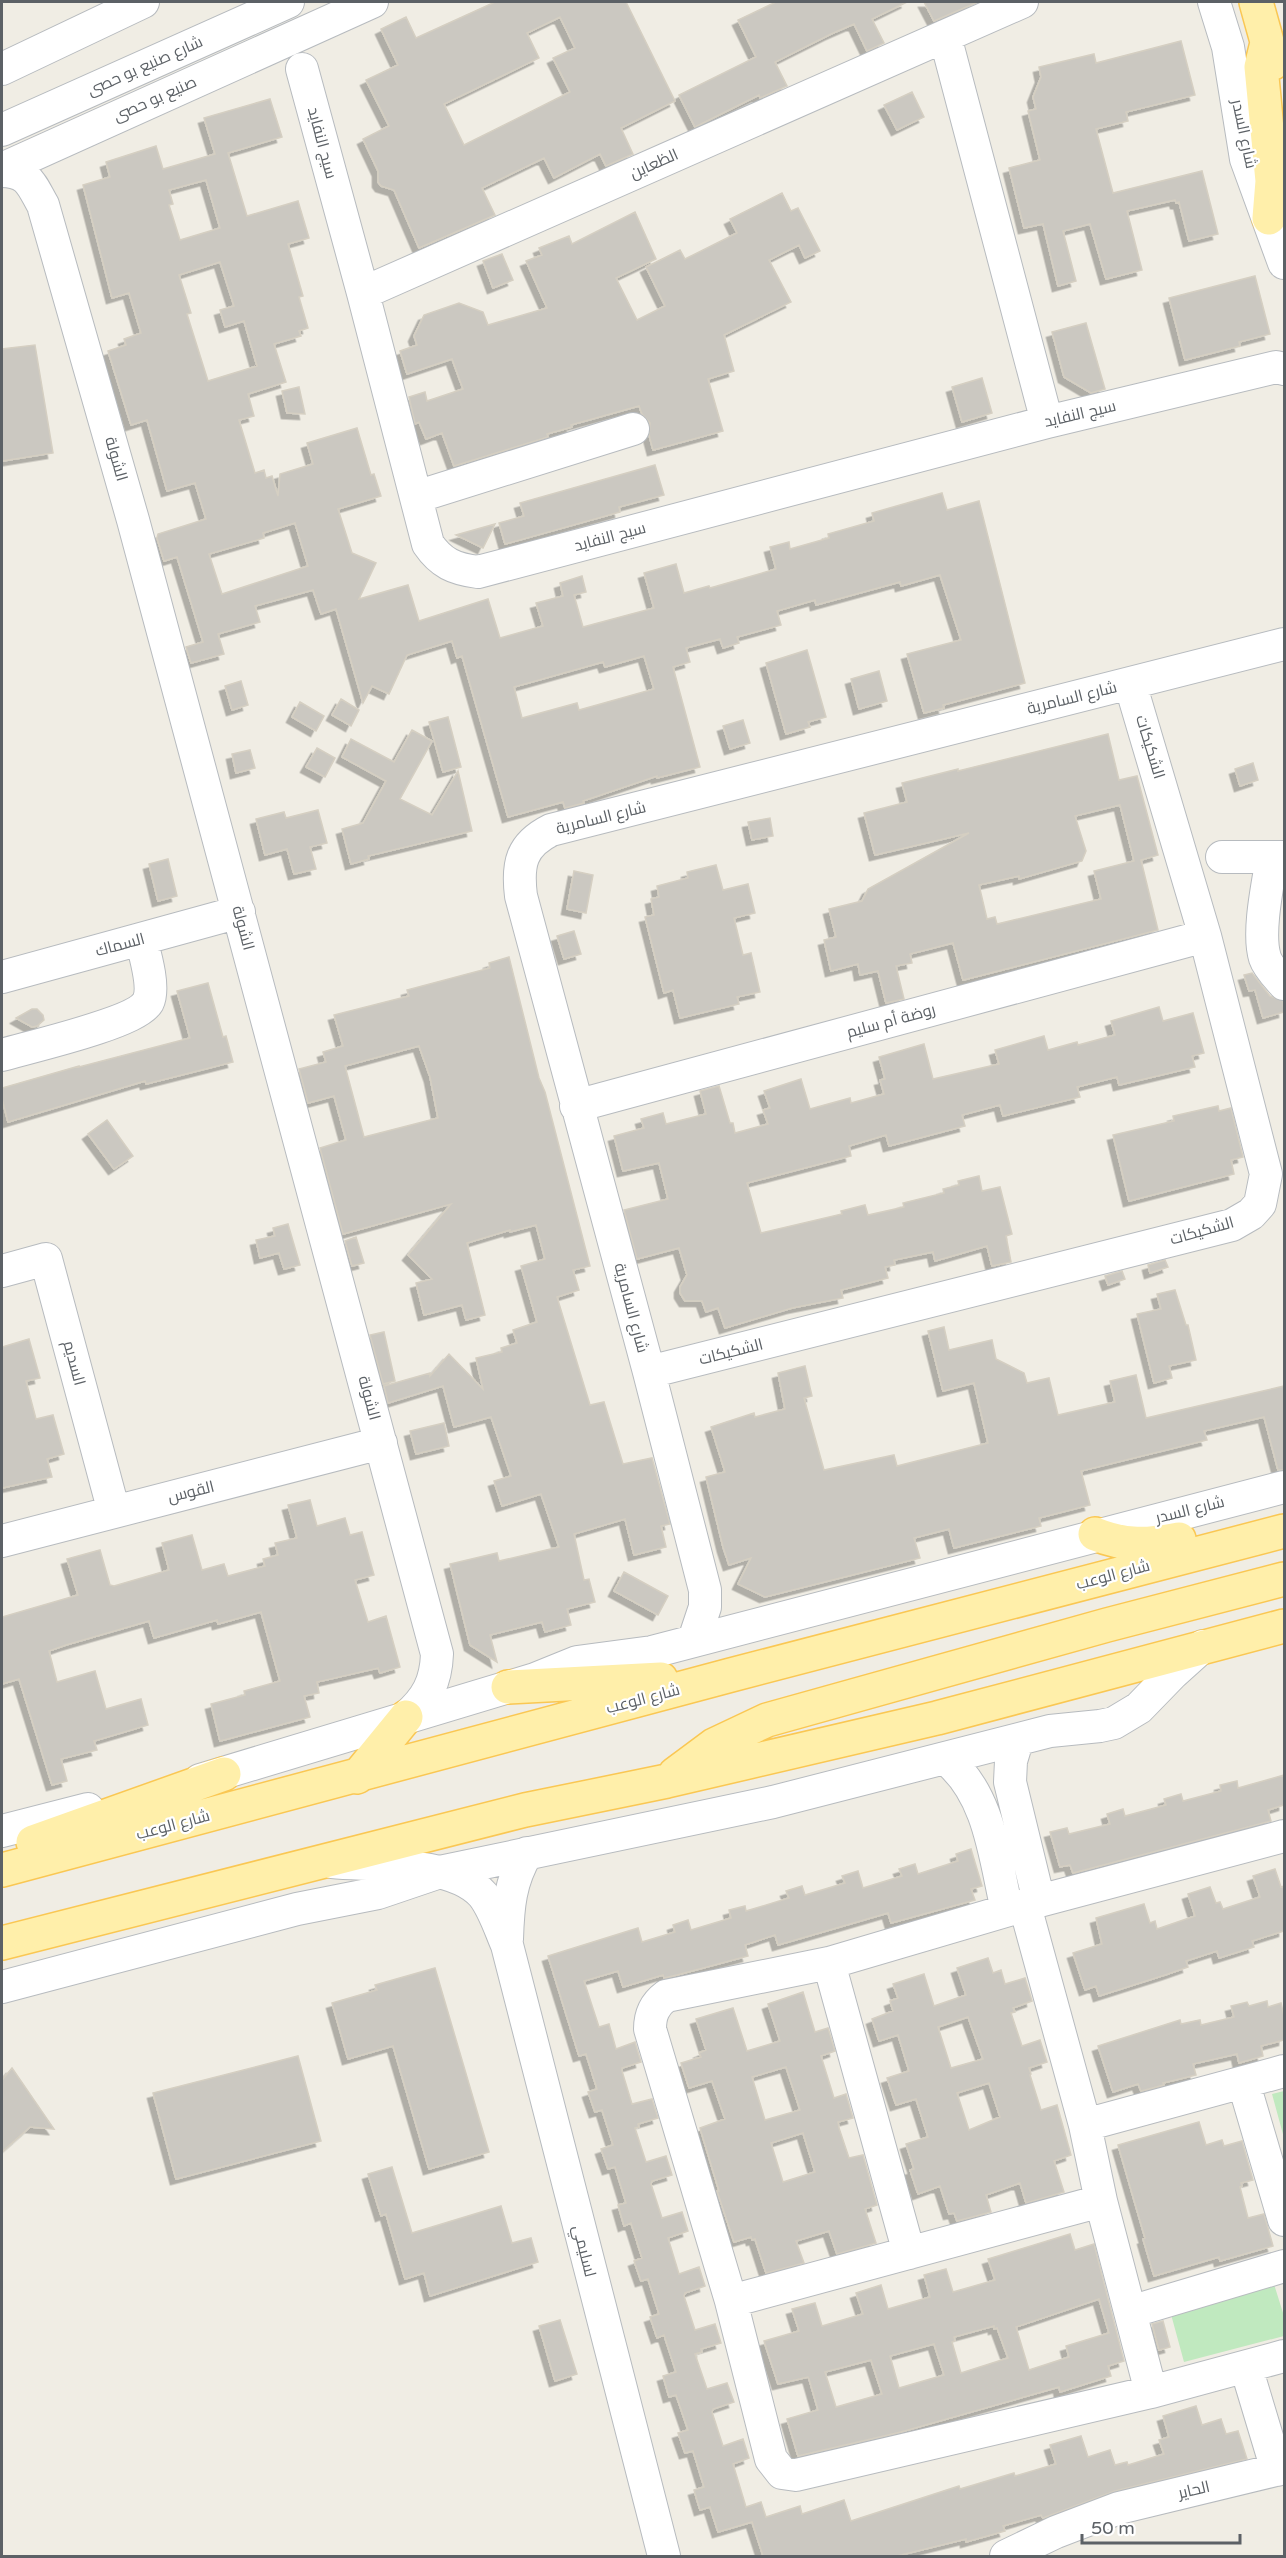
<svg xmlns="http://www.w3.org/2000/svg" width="1286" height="2558" viewBox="0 0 1286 2558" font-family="'Varela Round',Cairo,sans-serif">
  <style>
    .green { fill: #c0e9bf }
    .building { fill: #cbc8c1; stroke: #d5cfc2; stroke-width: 1.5; fill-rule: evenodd; filter: url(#shadow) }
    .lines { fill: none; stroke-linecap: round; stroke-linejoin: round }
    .minor-casing { stroke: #b7bbbf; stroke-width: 34 }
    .major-casing { stroke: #fac753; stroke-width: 36 }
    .minor { stroke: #fff; stroke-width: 32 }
    .major { stroke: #ffefaa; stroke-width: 33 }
    .labels { text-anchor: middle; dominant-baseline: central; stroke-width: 4.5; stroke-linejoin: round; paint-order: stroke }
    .street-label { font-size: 16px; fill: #5c6166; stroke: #fff }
  </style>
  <defs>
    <filter id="shadow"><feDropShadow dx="-5.5" dy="5.5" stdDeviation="0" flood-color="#0004"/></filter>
  </defs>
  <rect width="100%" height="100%" fill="#f0ede4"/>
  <!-- green -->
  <path class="green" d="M1284,2091V2138L1272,2094Z
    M1273,2281L1284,2316V2336L1184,2362L1169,2307Z"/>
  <!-- building -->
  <path class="building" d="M495,2H626L675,101L621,128L633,154L606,166L600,154L554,178L544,158L482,188L495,215L419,248L394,190L381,186L378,182V171L363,139L389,126L366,80L398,65L381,29L406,17L416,38ZM560,17L575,48L553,58L570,92L464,145L444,104L539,58L527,33Z
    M776,2H907L872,19L884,43L867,51L854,24L831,34L775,62L787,86L760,98L759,95L695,127L679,95L756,57L738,20Z
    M924,2H978L934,21Z
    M1181,41L1195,95L1126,112L1128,121L1096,129L1113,193L1202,171L1218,234L1189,241L1179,202L1176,203L1175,200L1127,211L1142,270L1106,279L1090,224L1063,231L1076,281L1058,286L1043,224L1024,228L1009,168L1040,160L1028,111L1036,109L1033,97L1041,77L1039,67L1094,54L1096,63Z
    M912,92L924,117L897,130L884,105Z
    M270,99L282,137L228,153L247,216L298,201L309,238L288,244L303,296L299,297L308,328L299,331L301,336L274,344L286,382L248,394L254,416L239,420L255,473L264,470L266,478L272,476L278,496L280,474L313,464L307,443L357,428L371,475L374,474L381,496L338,509L352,553L376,563L359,599L408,585L419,621L488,599L500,638L543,626L536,603L563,596L560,583L582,576L586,592L574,595L583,627L654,608L644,573L676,564L684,593L709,586L710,588L776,569L770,547L789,542L790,549L829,538L828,534L874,521L872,513L942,493L947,510L979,501L1025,683L943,705L944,708L924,713L907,654L961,640L940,575L901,586L900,582L816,605L815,600L777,611L781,625L737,637L739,643L723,648L720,639L686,648L690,662L673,667L700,767L657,778V776L583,801L584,803L565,808L563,802L508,817L462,656L457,658L452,641L407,655L389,694L372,686L363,703L336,609L321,614L313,590L255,606L260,622L218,634L224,654L191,663L186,647L203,642L177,557L164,561L157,538L158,534L206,519L195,483L167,491L147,420L131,425L108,351L126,345L124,339L141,333L129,293L112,298L83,185L110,177L106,162L156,146L163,169L215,154L204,118ZM206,180L220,228L180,240L169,205L173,204L169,190ZM220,262L234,306L220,310L225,327L244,321L257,366L208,381L187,314L191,313L179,275ZM295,523L308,566L222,594L209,554L264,538L263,533ZM644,656L654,689L579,710L577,703L522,718L514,687L603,662L605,667Z
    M782,193L791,211L798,208L820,251L805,258L799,245L769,260L791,302L724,335L734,371L708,379L723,431L653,450L649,435L650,423L642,414L639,406L571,425L572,427L547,434L548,437L454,466L442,433L426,439L419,422L415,424L409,397L425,392L427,401L463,389L452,359L407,374L400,351L417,345L414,336L424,315L459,303L483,312L488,325L547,308L526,261L542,255L539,248L569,236L572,244L635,212L656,259L616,278L637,320L665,306L646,267L680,250L685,259L737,233L730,219Z
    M502,254L513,280L493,288L483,261Z
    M1255,276L1270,334L1239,342L1240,346L1185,360L1169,298Z
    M1086,323L1105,389L1091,393L1064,377L1052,332Z
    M35,345L53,453L2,461V349Z
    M982,378L992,413L962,422L952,387Z
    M299,387L305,414L287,413L282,391Z
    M655,465L664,495L619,507L620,512L505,544L499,523L524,516L520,503Z
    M495,524L483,548L456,535Z
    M807,650L826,717L808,722L810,727L786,734L766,663Z
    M879,671L887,701L859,709L851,679Z
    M241,681L248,705L232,710L225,686Z
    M341,699L359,710L351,726L332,715Z
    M300,702L324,716L316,731L292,717Z
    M448,717L461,767L443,772L429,722Z
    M743,720L750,743L730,749L723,726Z
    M412,730L432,741L400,799L432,815L458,771L472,831L368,856L369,859L351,864L342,829L363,823L386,781L342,757L351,739L394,762Z
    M1108,734L1119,780L1137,776L1158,855L1141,860L1158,930L963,980L953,943L910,954L912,963L896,966L904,999L886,1003L878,971L860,975L858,964L831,971L824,940L836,937L829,909L862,901L868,889L969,833L875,855L864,813L907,802L902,783L958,769V771ZM1120,805L1134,861L1094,871L1101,899L997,924L995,917L987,919L979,885L1019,876V879L1082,861L1086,851L1075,816Z
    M317,748L335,758L325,777L306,767Z
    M250,750L255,768L236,773L232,754Z
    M1253,763L1258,780L1240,786L1235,769Z
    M318,810L327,843L310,847L316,869L294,874L287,849L265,855L256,819L284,812L286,818Z
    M770,818L773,836L752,840L748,822Z
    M168,859L177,896L158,901L149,864Z
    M716,865L723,890L748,884L755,913L734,918L743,955L751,953L760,992L737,997L739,1004L680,1018L673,990L664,993L645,917L654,915L651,899L659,897L657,886L688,878L687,872Z
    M574,871L593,875L586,913L567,909Z
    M574,931L581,954L564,959L557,936Z
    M509,957L539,1078L545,1092L590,1266L573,1270L579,1290L557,1297L590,1405L604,1402L623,1464L652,1458L670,1524L661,1526L666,1547L634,1555L625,1519L574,1534L584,1580L589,1579L595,1602L567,1609L571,1625L545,1632L542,1622L490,1635L497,1662L470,1645L450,1564L497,1553L499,1561L559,1547L541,1494L502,1506L494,1481L511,1476L491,1417L454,1427L443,1386L388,1403L384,1386L430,1373V1376L449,1354L483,1389L476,1358L502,1352L501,1348L517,1343L513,1330L537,1322L521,1266L545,1259L536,1225L510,1232V1230L467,1243L485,1315L466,1320L462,1305L424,1315L416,1283L432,1279L408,1255L451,1204L343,1234L320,1148L346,1140L334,1096L308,1103L299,1069L326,1062L323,1052L343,1046L334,1015L409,996L407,990L490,968L489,963ZM419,1046L430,1077L438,1118L364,1137L345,1066Z
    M1252,973L1270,996L1283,1001L1284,1012L1263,1018L1255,990L1249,991L1244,975Z
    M208,983L223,1037L226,1036L233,1062L146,1084L145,1081L8,1122L2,1099V1088L79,1066V1067L190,1038L177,991Z
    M1159,1007L1163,1021L1193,1013L1204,1053L1192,1056L1195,1067L1119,1085L1117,1077L1077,1087L1080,1097L1003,1116L1000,1105L962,1115L965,1126L889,1146L886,1135L849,1146L851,1156L747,1183L761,1233L842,1214L841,1211L865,1205L868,1215L904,1207L903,1203L944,1193L943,1189L959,1185L958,1181L979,1176L982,1191L1000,1187L1012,1234L1006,1236L1011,1262L992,1266L987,1246L935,1261L933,1252L894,1260L895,1265L885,1267L888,1278L841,1290L843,1298L792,1308L725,1328L718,1308L706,1312L702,1301H685L680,1293V1287L687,1275L679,1248L637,1259L624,1210L668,1199L659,1163L623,1171L614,1136L644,1128L641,1119L663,1113L666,1124L706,1114L700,1091L719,1086L730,1123H733L735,1133L768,1124L763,1110L770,1108L764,1091L801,1079L810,1109L850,1098L851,1103L884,1094L880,1080L885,1079L879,1057L924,1044L933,1079L999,1064L995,1050L1044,1036L1048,1050L1077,1042L1078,1045L1115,1035L1111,1021Z
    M32,1009H37L43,1015L44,1020L37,1026L32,1027L16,1018Z
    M1218,1106L1219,1111L1231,1108L1243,1157L1231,1160L1234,1174L1129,1201L1113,1135L1174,1121L1173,1116Z
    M107,1120L133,1156L114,1169L88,1134Z
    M288,1224L300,1265L284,1269L279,1253L260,1258L256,1240L275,1236L273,1228Z
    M356,1237L364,1263L352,1266L345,1241Z
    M1165,1260L1168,1267L1150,1273L1148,1265Z
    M1122,1271L1125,1279L1108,1285L1105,1276Z
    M1175,1290L1186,1325H1188L1196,1360L1169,1366L1172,1378L1154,1383L1137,1314L1161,1309L1157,1294Z
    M944,1327L949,1350L992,1340L996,1359L1024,1373L1027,1383L1049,1378L1058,1415L1115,1402L1110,1381L1136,1375L1146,1418L1284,1386V1470H1278L1264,1417L1204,1431L1207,1440L1081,1471L1090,1505L1039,1518L1041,1526L954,1548L949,1529L914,1538L920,1558L765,1597L738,1584L751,1558L729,1565L723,1547L706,1477L725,1472L711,1427L754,1413L755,1417L785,1409L778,1373L805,1366L812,1396L804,1398L824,1470L894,1455L897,1466L988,1443L974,1383L943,1391L928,1331Z
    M384,1332L395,1381L383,1384L370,1335Z
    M29,1339L40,1378L26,1381L36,1419L53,1415L64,1454L47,1459L52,1477L2,1488V1347Z
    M444,1423L449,1446L416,1454L410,1431Z
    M310,1500L317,1526L345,1518L350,1535L362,1532L374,1575L355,1580L368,1622L386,1616L400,1667L380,1673L378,1668L317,1682L319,1693L304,1696L310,1717L220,1741L211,1704L245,1695L244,1691L280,1681L261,1612L218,1624L217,1620L154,1638L149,1621L66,1645L49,1651L57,1682L95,1671L106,1709L141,1699L148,1725L94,1741L97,1750L61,1759L67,1781L52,1785L19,1679L2,1684V1617L78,1595L67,1559L100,1550L110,1585L114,1586L169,1570L162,1543L192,1535L202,1570L224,1564L228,1576L265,1566L263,1559L278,1555L275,1543L297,1538L288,1505Z
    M624,1572L668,1596L658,1615L614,1591Z
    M1284,1775V1805L1268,1810L1271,1821L1073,1873L1070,1865L1060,1867L1050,1832L1067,1828L1069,1834L1110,1824L1107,1814L1123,1809L1125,1816L1166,1805L1164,1799L1181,1794L1183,1801L1221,1791L1220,1785L1237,1781L1238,1788Z
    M971,1849L982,1886L971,1889L975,1900L891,1923L888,1913L778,1945L775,1935L745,1945L748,1956L677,1975L664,1978L663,1975L623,1987L618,1971L584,1981L599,2027L609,2024L616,2049L635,2042L641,2062L622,2068V2071L632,2104L652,2099L658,2118L638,2124L639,2127L635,2128L646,2162L666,2156L672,2175L652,2181L651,2184L662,2218L682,2212L688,2231L668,2238L679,2274L699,2267L705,2286L685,2293L684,2296L695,2330L715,2324L721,2343L701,2349L702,2352L695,2354L707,2389L727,2383L734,2402L713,2409L712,2412L723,2446L743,2439L749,2458L733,2464L746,2507L761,2502L766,2517L800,2506L802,2514L844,2500L851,2521L959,2486L960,2489L1014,2473L1015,2476L1056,2464L1050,2445L1081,2436L1088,2457L1110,2450L1115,2465L1127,2462L1128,2465L1164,2454L1159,2440L1169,2437L1163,2416L1196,2406L1202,2425L1221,2419L1226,2434L1238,2431L1247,2459L1115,2491L1043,2518L1041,2515L1003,2526L1005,2531L966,2542V2539L897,2556H763L752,2522L718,2532L710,2507L700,2510L694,2490L704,2487L693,2451L685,2453L678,2433L688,2430L676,2395L669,2397L663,2376L676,2372L664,2335L657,2338L650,2317L659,2314L648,2279L641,2281L634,2261L642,2258L631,2223L624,2226L618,2205L626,2203L615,2167L608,2169L601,2149L613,2145L602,2110L595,2112L588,2092L597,2089L586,2054L579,2056L548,1956L638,1928L642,1942L675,1932L673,1925L688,1920L691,1930L731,1918L729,1910L745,1906L746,1911L789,1898L786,1891L802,1886L805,1895L845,1883L842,1876L858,1871L863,1888L902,1876L899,1869L915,1864L918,1874L958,1861L956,1854Z
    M1275,1869L1281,1887L1284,1886V1931L1252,1941L1254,1947L1219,1958L1217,1951L1186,1961L1188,1967L1168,1974L1099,1996L1096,1986L1085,1990L1073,1953L1102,1944L1096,1918L1144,1904L1150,1923L1155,1921L1157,1929L1195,1916L1188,1894L1210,1887L1216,1903L1220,1902L1223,1909L1260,1897L1253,1876Z
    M988,1958L993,1973L1001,1970L1005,1984L1025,1978L1032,2001L1013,2008L1015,2012L1011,2013L1022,2046L1040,2040L1047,2062L1029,2068L1031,2074L1030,2075L1041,2110L1057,2105L1071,2155L1054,2161L1064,2192L1026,2203L1020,2183L986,2195L991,2212L957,2221L954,2213L949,2214L940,2186L918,2194L910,2170L914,2169L906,2144L928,2137L916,2099L896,2105L887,2078L909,2071L898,2035L879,2041L872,2019L893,2011L890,2001L898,1998L893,1984L924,1974L934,2006L966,1995L957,1968ZM968,2017L983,2059L951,2068L938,2027ZM989,2083L1000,2117L969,2130L957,2093Z
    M435,1968L489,2152L429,2169L393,2046L348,2059L332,2003L377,1990L375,1985Z
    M803,1992L815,2032L828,2028L835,2051L821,2056L834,2098L846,2094L853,2118L838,2122L839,2128L849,2158L863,2155L877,2205L865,2209L876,2243L837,2254L829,2231L796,2241L804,2263L766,2273L755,2239L752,2240L751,2237L734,2242L717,2191H719L700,2128L725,2119L712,2081L689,2088L681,2063L701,2057L699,2053L706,2050L696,2019L733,2008L747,2051L780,2041L768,2004ZM786,2067L800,2110L765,2120L752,2077ZM803,2133L815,2172L783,2182L771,2143Z
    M1267,2001L1268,2007L1281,2003L1284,2016V2040L1261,2046L1263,2056L1239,2063L1237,2054L1193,2064L1196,2075L1163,2083L1164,2085L1141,2091L1138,2084L1113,2092L1098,2046L1180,2020L1181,2024L1200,2020L1201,2025L1234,2017L1231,2006L1247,2002L1249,2006Z
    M298,2056L321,2141L176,2179L153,2093Z
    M12,2068L54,2129L30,2127L2,2152V2080Z
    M1199,2122L1206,2145L1222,2140L1224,2146L1242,2141L1253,2180L1241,2183L1242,2186L1240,2187L1248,2218L1264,2214L1273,2246L1220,2261L1219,2257L1154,2276L1143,2239L1145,2238L1118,2145Z
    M392,2167L412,2233L501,2206L512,2243L531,2238L538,2262L430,2296L424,2273L405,2279L386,2214L381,2216L368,2174Z
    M1070,2234L1075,2250L1094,2244L1124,2361L1108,2366L1111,2376L1060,2392L1059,2387L901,2432L798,2456L787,2419L818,2410L809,2379L808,2377L778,2384L764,2341L799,2331L792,2309L815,2303L822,2326L863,2314L856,2293L881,2285L888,2309L930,2297L924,2275L946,2269L953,2292L995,2280L988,2259ZM1099,2299L1109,2333L1066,2346L1069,2357L1029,2370L1016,2327ZM994,2326V2329L997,2328L1008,2358L961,2373L952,2342L955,2341L954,2337ZM934,2344L944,2375L899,2388L890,2356ZM871,2360L882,2394L836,2407L825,2372Z
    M560,2320L577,2374L555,2381L539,2326Z
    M1163,2321L1170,2347L1159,2350L1152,2324Z"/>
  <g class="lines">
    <!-- minor casing -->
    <g class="minor-casing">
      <path id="minor" d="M1214,2L1228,47L1246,159L1284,263
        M945,36L1047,422
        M2,69L143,2
        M302,69L363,293L428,544C441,563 454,569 478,572L1047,422L1276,367L1284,369
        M2,130L288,2
        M2,169L372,2
        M2,171C29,172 31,184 43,205L133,520L437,1654C436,1682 427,1699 406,1717
        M363,293L1022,2
        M416,497L633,429
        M1222,857H1284
        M1272,858C1268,883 1257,933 1265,958C1268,967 1278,977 1284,984
        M2,977L239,912
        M2,1055C29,1047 136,1023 148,1002C155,988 145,954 141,939
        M576,1106L1205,936
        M2,1271L46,1259L114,1512
        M649,1372L1232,1225L1251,1214L1260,1204L1266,1174L1205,936L1130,683
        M2,1541L381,1443
        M694,1640L705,1607V1590L649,1372L521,896C517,864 521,845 551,830L1284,644
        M1017,1741L1011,1761L1010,1782L1039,1901
        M946,1759C990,1794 995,1859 1007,1910
        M200,1780L535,1679L577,1662L652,1652L1284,1487
        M2,1831L88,1809
        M1284,1836L1039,1901L829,1963L666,1996C654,2005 650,2015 650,2029L731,2301L771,2459L782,2473L796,2475L1151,2392L1284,2356
        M332,1862C374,1866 454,1861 483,1895C494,1909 500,1929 507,1945L664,2556
        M1025,1906L1085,2125L1284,2071
        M507,1939C508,1907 510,1881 527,1853
        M829,1963L909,2253
        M2,1987L297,1909L378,1893L440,1872L773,1802L1050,1731L1100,1726L1114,1723L1139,1708L1173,1673L1203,1646
        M1244,2084L1284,2220
        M1085,2125L1101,2201L1151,2392
        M731,2301L1101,2201
        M1130,2312L1284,2266
        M1246,2367L1277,2470
        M1006,2556L1056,2532L1119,2508L1284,2468"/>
    </g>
    <!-- major casing -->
    <g class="major-casing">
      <path id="major" d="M1256,2L1273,63
        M1267,43L1261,67L1272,181L1269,218
        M1095,1534C1125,1546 1148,1545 1179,1539
        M508,1687L661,1679
        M675,1774L714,1745L767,1720L1107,1625L1284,1579
        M357,1777L406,1717
        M33,1842L224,1774
        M2,1870L731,1675L1284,1531
        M2,1943L525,1810L667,1781L937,1718L1284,1626"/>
    </g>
    <!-- minor -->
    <use href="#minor" class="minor"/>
    <!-- major -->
    <use href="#major" class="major"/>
  </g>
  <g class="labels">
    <!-- street labels -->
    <g class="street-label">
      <text transform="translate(145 66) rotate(-24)">شارع صنيع بو حصى</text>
      <text transform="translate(155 99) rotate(-24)">صنيع بو حصى</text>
      <text transform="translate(1244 134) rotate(78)">شارع السدر</text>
      <text transform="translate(322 143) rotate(75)">سيج النفايد</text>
      <text transform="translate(654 164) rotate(-24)">الظعاين</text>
      <text transform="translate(1080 414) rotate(-13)">سيج النفايد</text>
      <text transform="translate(116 459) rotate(74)">الشولة</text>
      <text transform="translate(610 537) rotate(-15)">سيج النفايد</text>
      <text transform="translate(1072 698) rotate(-14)">شارع السامرية</text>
      <text transform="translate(1150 747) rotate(73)">الشكيكات</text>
      <text transform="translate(601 818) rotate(-14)">شارع السامرية</text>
      <text transform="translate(243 928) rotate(75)">الشولة</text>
      <text transform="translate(120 945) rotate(-15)">السماك</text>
      <text transform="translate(891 1021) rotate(-15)">روضة أم سليم</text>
      <text transform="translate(1202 1231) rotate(-16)">الشكيكات</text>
      <text transform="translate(631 1308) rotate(75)">شارع السامرية</text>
      <text transform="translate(731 1352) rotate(-14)">الشكيكات</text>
      <text transform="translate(74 1363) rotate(75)">السديم</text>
      <text transform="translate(369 1398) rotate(75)">الشولة</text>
      <text transform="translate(191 1492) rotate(-14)">القوس</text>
      <text transform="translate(1190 1510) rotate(-14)">شارع السدر</text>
      <text transform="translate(1113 1575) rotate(-15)">شارع الوعب</text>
      <text transform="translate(643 1699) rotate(-15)">شارع الوعب</text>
      <text transform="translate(173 1825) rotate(-15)">شارع الوعب</text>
      <text transform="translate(584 2251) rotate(76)">لسليمي</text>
      <text transform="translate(1194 2490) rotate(-13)">الحاير</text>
    </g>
  </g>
  <!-- border -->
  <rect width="1286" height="2558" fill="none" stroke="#5c6166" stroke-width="6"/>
  <!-- scale -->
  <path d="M1082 2534v9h158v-9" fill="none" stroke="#5c6166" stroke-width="3"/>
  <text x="1091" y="2534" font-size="18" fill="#5c6166" stroke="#ffffff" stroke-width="4.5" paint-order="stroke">50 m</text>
</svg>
